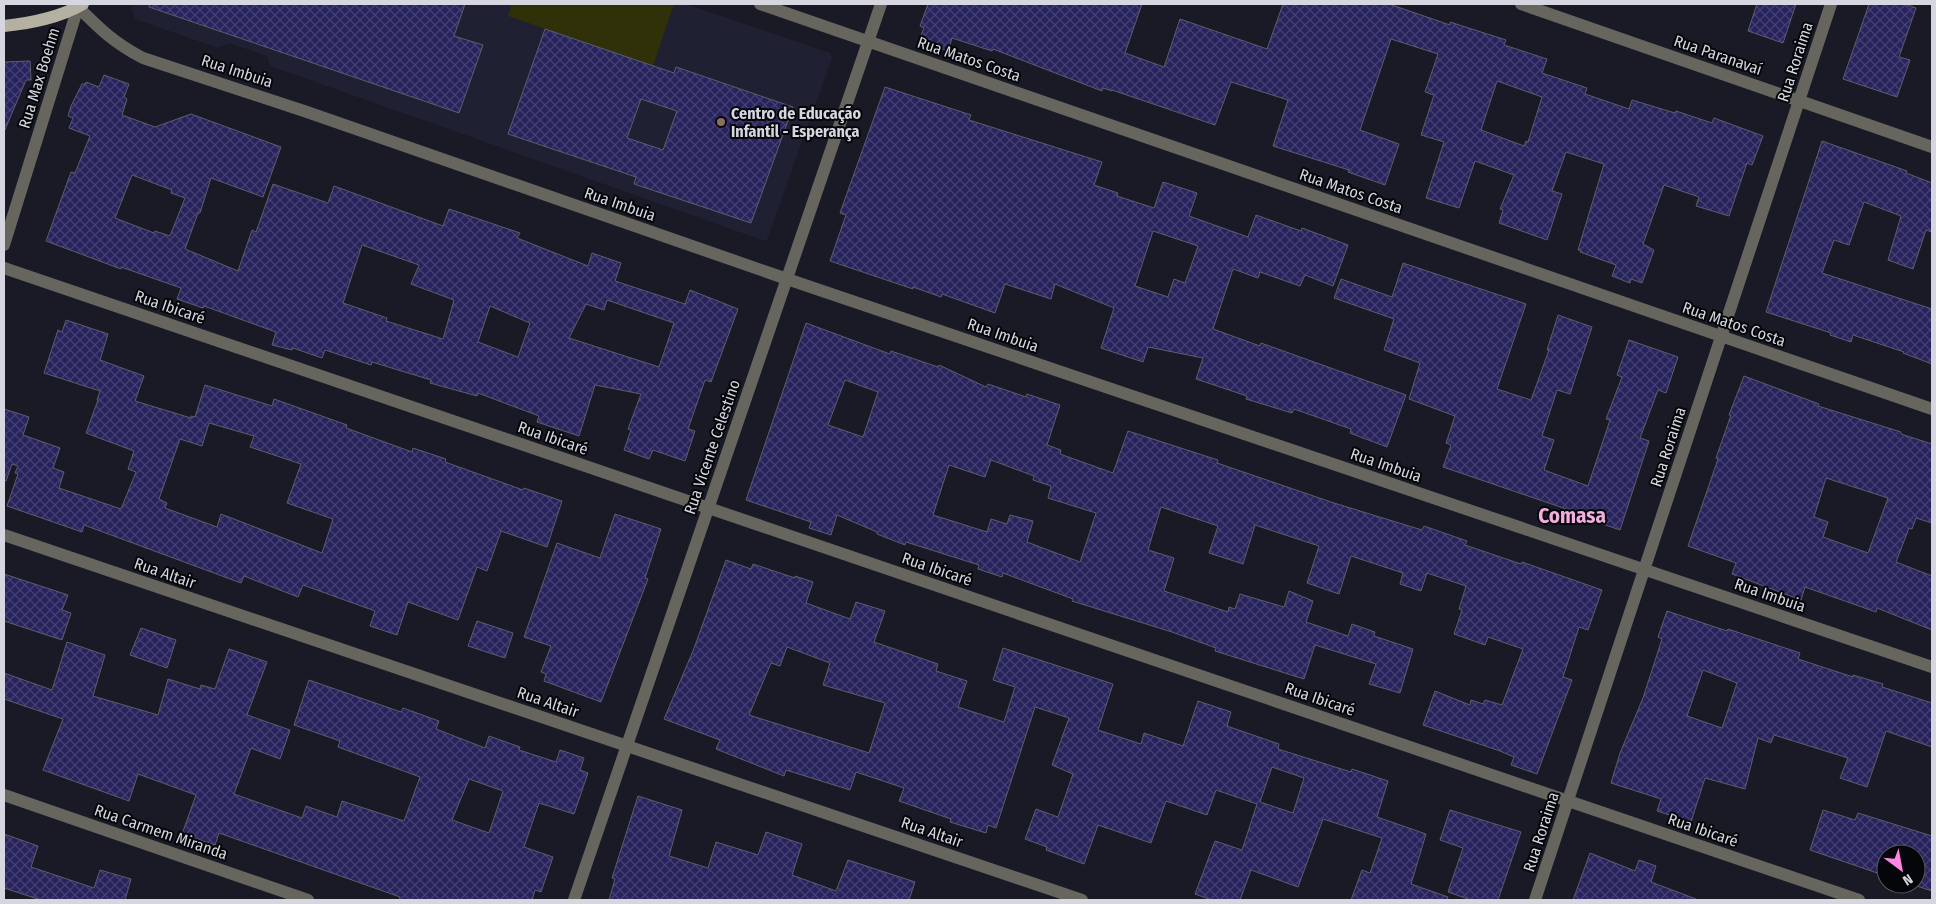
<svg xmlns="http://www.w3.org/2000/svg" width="1936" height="904" viewBox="0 0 1936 904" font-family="'Fira Sans Condensed',sans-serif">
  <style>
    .built { fill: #1f2032 }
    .park { fill: #303009 }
    .building { fill: url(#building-cross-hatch); stroke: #5c5d6c; fill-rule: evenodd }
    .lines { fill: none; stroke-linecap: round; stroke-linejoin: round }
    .minor { stroke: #66655e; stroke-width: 12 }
    .major { stroke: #b4b1a3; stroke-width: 12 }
    .education-dot { fill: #8d6e63; stroke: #05060a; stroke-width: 2 }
    .labels { text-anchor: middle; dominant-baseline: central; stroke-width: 4; stroke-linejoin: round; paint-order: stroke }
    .street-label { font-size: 16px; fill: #d5d6df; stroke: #05060a }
    .poi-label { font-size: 16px; font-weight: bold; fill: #d5d6df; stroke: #05060a; text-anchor: start }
    .district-label { font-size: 21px; font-weight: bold; fill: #f1aedf; stroke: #05060a }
  </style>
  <defs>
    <pattern id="building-cross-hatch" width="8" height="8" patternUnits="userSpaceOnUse" patternTransform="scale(1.25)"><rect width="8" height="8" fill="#27235c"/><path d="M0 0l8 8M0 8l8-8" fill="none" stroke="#454273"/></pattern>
  </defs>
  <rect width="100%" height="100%" fill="#191a26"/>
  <!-- built -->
  <path class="built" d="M133,4H686L830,53L832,58L767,240L765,241L270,66L267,56L229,43L218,48L135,19L132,10Z"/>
  <!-- park -->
  <path class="park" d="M512,4H674L653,66L508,16Z"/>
  <!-- building -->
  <path class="building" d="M149,4H465L454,36L483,45L459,113L149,7Z
    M928,4H1142L1125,53L1164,67L1180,19L1267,49L1283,4H1389L1450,25V22L1506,40L1504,45L1547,59L1542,73L1587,88L1585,94L1629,109L1632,100L1675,113L1676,111L1712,123L1714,118L1763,136L1752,165L1747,163L1729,216L1696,206L1699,197L1664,185L1643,244L1654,250L1642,283L1631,279L1630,283L1612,276L1616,265L1580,252L1581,250H1578L1604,164L1566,152L1552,191L1562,194L1547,240L1499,223L1503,210L1500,209L1514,175L1475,161L1459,208L1426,198L1444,142L1421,135L1434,95L1425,92L1438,54L1391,39L1360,130L1399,144L1385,185L1348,172L1349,170L1273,146L1288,100L1231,82L1215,125L1112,90V91L1103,88L1102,91L993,49L992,51L952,38L948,51L919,40L924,28L920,26ZM1497,81L1542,97L1528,142L1526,141L1524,146L1481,130Z
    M1757,4H1796L1783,43L1748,31Z
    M1869,4H1905L1916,8L1899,57L1910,60L1897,97L1843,79Z
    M545,29L674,73L676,67L793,107L751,223L634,184L636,177L508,134ZM641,99L677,111L663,150L627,138Z
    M30,61L31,80H26L4,132V62Z
    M104,75L129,84L124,97L127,99L122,115L155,127L191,114L281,147L263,197L211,178L200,213H198L185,249L238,271L252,230L256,232L273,184L328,203L334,186L443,226L449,209L520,233L517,238L588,266L592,253L621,263L615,281L685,304L690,290L738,309L711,382L705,380L688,429L695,431L685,461L653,450L649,459L624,450L631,430L628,429L641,394L595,385L579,436L537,422L539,416L478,393L477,396L430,383L431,380L372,362L371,365L325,350L322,358L293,348L292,350L272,345L276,332L204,306L203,308L177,299L181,288L121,267V269L46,241L71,172L75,173L90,136L69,128L73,118L68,116L71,106L82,84H85L86,82L99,87ZM132,175L172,190L171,193L185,198L170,236L155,231L154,233L115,218ZM362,245L419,265L411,284L454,300L443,339L386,321L387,318L343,303ZM607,300L674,323L659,367L569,338L586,304L604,310ZM490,306L530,323L518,357L478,342Z
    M885,87L971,115L969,120L1102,162L1094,185L1118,193L1117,196L1154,208L1163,182L1197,193L1189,216L1248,237L1256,215L1301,231L1302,228L1348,245L1333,286L1305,275L1300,286L1260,272L1258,278L1233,269L1213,329L1260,346L1261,343L1406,395L1387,447L1350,433L1351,429L1294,409L1292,413L1246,399L1247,396L1196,379L1203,358L1148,347L1143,362L1101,348L1114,308L1055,284L1051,299L1005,284L995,313L942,294L941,297L913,287V289L830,261L846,215L840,213ZM1153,231L1198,246L1185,283L1174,279L1168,297L1135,286Z
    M1822,141L1907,171L1906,173L1932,183V232L1926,230L1913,269L1888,260L1901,216L1864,202L1849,245L1834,240L1822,273L1932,309V364L1903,353L1904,352L1853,335L1851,342L1830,335L1831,333L1766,312Z
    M1403,263L1526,304L1497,389L1531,400L1549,350H1547L1558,315L1592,327L1570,394L1557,390L1542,436L1554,440L1544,470L1588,486L1610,420L1606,419L1622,377L1617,375L1629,340L1678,357L1666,393L1658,390L1640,438L1649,441L1620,530L1571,513L1572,511L1443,467L1451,445L1446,443L1455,416L1409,399L1420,363L1384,350L1394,319L1334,298L1341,279L1392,297Z
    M66,320L108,334L100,360L144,376L135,401L191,418V416L195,417L205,385L272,406L274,399L347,425L346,428L412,452L413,448L446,459L445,462L523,490L524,488L562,501L547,547L501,531L487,571L477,567L458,620L408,602L397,635L370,626L375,611L303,585L298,597L244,576L241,583L84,525L82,532L7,506L18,474L15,473L18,466L12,464L6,481L4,480V409L29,417L23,435L60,448L53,468L64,472L59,488L121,509L136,472L128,469L134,451L86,433L98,400H97L100,391L44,373L58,330L62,332ZM209,423L254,436L250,447L301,464L287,503L333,519L322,553L221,514L217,527L165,508L167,503L159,499L180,439L202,446Z
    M806,323L890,354L891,351L938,367L939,365L986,387L988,384L1026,397L1027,394L1060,405L1047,445L1061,450L1060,454L1113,473L1128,431L1218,460L1217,463L1334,503L1422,530L1424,526L1467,541L1465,545L1521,564L1522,562L1602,590L1588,630L1579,627L1563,677L1572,680L1537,774L1511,765L1514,757L1500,751L1423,725L1435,691L1470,705L1471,700L1483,704L1485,700L1502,705L1523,649L1488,637L1485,645L1454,634L1462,610L1459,609L1466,586L1427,573L1421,591L1400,584L1403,573L1351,556L1339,594L1307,583L1319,546L1255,525L1243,564L1209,553L1218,526L1161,507L1148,550L1174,558L1164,591L1228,612L1229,607L1235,609L1240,594L1284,607L1289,591L1313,601L1306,622L1348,636L1352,624L1375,632L1374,636L1413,649L1400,693L1369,684L1376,664L1315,645L1304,679L1215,651L1216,648L1172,632L1072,601L1073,599L1003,573L1002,577L978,569L979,565L906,542L905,545L877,534V532L837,515L831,535L809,528L811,522L746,500ZM845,380L878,392L863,437L828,425ZM991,460L1034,476L1033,480L1051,486L1048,498L1096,513L1080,562L1027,542L1033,521L1010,515L1007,524L991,519L987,532L933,515L949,465L985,477Z
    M1744,376L1819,404L1818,406L1901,432V434L1932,444V523L1916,518L1912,529L1909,528L1896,562L1932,576V630L1877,608L1876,612L1805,587L1801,600L1732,574L1736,563L1688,546L1718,459L1716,458L1731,415H1729ZM1826,478L1888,498L1868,553L1823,537L1828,522L1814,517Z
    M615,514L661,529L645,578L648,579L601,702L544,681L546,674L541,672L551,646L524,637L557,543L600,558Z
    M726,560L751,569L753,564L795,578V576L813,582L806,603L850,619L856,602L885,611L874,642L938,664L936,671L967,681L958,707L1004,722L1015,687L993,680L1003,648L1113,684L1098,730L1141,744L1144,733L1183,746L1198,701L1231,712L1227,726L1279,744L1278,749L1351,772L1352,769L1388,781L1377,817L1426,834L1411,884L1448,897L1447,900H1351L1362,870L1370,873L1382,838L1323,819L1298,887L1251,870L1240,900H1212L1195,894L1215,841L1242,850L1257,804L1216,790L1207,815L1166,801L1151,843L1098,825L1084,864L1046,850L1047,847L1025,839L1036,809L1058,817L1073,774L1052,765L1069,718L1035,707L996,828L988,825L986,833L950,822L951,819L899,801L904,788L856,772L850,790L786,770L784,776L716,749L720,740L664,719L693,651ZM787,647L830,663L823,685L885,703L869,753L749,715L771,663L780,666ZM1272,767L1304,778L1293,813L1260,802Z
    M4,574L68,595L62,610L71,613L62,640L4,621Z
    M1667,611L1727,631L1728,629L1800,653L1798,659L1853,677V675L1883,684L1882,687L1932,703V747L1886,731L1867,787L1840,778L1848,758L1774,735L1771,743L1758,738L1745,789L1705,778L1691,822L1657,811L1661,799L1611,783L1620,753L1643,698L1662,639L1658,637ZM1703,670L1737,683L1722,728L1687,716Z
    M477,621L513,633L505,658L468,646Z
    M141,628L176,640L167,668L130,655Z
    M67,642L105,655L93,696L158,715L168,679L200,689L201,685L215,689L229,649L267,662L247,715L290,730L280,759L251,748L234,794L302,818L306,806L337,817L342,801L404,821L420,777L338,747L340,741L294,725L309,680L401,712L403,708L439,721L436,729L485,748L489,736L520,747L519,750L556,762L560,750L584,758L580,770L588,773L574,814L539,803L524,847L553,857L541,892L535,890L532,900H399L400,897L219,833L215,845L182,834L196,795L138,774L129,801L43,770L63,719L4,699V673L52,690ZM469,779L503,791L489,833L452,820Z
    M638,796L682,810L669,856L708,868L716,842L758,855L766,832L802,844L792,875L836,891L848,860L915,882L909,900H609L615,879L612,878Z
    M1450,810L1521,832L1498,900H1471L1448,892L1463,848L1440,840Z
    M1823,810L1855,820L1858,813L1932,836V891L1911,884H1916V854H1886V876L1810,850Z
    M4,834L38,846L31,867L94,888L100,870L131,879L125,900H41L4,888Z
    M1590,853L1635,871L1639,860L1656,866L1651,882L1696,899L1695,900H1573Z"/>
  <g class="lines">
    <!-- minor -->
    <path class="minor" d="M760,4L1932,409
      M1521,4L1932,147
      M4,245L78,7C100,29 114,43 143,58L307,112L787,279L1932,667
      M4,268L1859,900
      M4,535L1082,900
      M4,795L308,900
      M574,900L881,4
      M1535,900L1831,4"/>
    <!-- major -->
    <path class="major" d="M4,26C31,23 59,18 83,4"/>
  </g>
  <!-- markers -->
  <circle class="education-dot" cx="721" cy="122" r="5"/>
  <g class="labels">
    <!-- street labels -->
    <g class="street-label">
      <text transform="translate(1718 55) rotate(19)">Rua Paranavaí</text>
      <text transform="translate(969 59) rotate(19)">Rua Matos Costa</text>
      <text transform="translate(1795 62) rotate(-72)">Rua Roraima</text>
      <text transform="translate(237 71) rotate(18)">Rua Imbuia</text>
      <text transform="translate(39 78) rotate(-73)">Rua Max Boehm</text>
      <text transform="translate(1351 191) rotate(19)">Rua Matos Costa</text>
      <text transform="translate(620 204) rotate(19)">Rua Imbuia</text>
      <text transform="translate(170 307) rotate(19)">Rua Ibicaré</text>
      <text transform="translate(1734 324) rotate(19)">Rua Matos Costa</text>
      <text transform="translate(1003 335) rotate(19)">Rua Imbuia</text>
      <text transform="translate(553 438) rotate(19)">Rua Ibicaré</text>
      <text transform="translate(712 447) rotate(-71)">Rua Vicente Celestino</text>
      <text transform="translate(1668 447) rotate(-72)">Rua Roraima</text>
      <text transform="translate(1386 465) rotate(19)">Rua Imbuia</text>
      <text transform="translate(937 569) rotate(19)">Rua Ibicaré</text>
      <text transform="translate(165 573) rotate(19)">Rua Altair</text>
      <text transform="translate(1770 595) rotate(19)">Rua Imbuia</text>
      <text transform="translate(1320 699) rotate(19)">Rua Ibicaré</text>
      <text transform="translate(548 702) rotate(19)">Rua Altair</text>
      <text transform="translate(1703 830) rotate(19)">Rua Ibicaré</text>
      <text transform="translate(161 832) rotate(19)">Rua Carmem Miranda</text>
      <text transform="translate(932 832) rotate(19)">Rua Altair</text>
      <text transform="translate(1541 832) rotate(-72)">Rua Roraima</text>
    </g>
    <!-- poi labels -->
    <g class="poi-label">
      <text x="731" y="113">Centro de Educação<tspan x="731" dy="18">Infantil - Esperança</tspan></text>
    </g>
    <!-- district labels -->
    <g class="district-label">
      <text x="1572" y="516">Comasa</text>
    </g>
  </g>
  <!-- border -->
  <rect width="1936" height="904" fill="none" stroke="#d5d6df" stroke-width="10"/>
  <!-- north arrow -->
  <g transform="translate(1901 869) rotate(148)"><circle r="24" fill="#05060a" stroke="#58595f"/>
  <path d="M0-4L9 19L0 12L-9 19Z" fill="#fd86e2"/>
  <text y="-8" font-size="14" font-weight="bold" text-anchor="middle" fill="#d5d6df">N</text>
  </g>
</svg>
